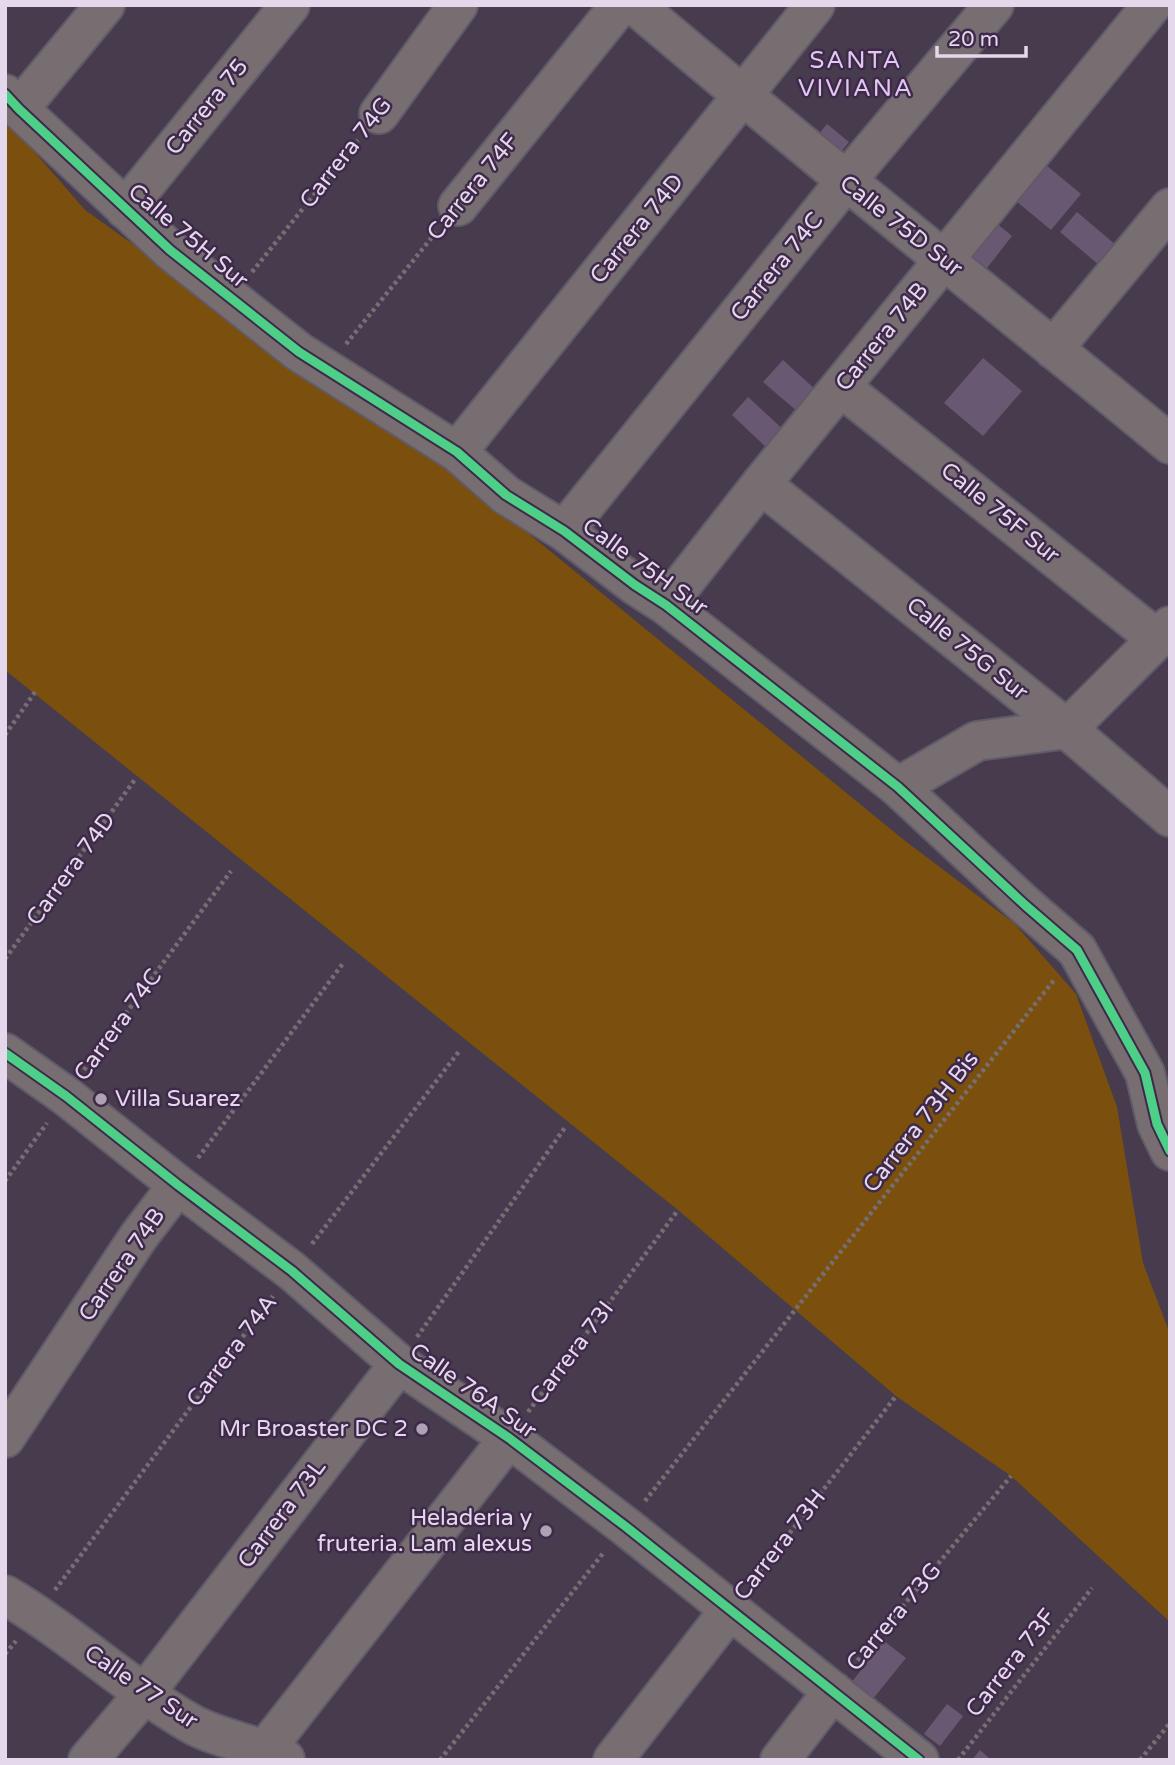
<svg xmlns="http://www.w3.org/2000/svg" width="1175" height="1765" viewBox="0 0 1175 1765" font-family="'Varela Round',sans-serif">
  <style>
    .green { fill: #7a500c }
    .building { fill: #685871 }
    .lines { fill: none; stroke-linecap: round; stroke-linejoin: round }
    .minor-casing { stroke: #625a68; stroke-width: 42 }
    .path { stroke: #776e75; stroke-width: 4.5; stroke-dasharray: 3.5 3.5; stroke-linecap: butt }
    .minor { stroke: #776e72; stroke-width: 38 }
    .cycleway-casing { stroke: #3e294a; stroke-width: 13 }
    .cycleway { stroke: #4dcf88; stroke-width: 9 }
    .poi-dot { fill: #ada1b4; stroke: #3e294a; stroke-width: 2.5 }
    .labels { text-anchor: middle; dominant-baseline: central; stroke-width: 5; stroke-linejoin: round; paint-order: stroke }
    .street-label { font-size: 23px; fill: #e4d8ec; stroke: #3e294a }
    .poi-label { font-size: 23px; fill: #e4d8ec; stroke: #3e294a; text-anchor: end }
    .neighbourhood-label { font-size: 24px; letter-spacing: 2px; fill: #e1c8f1; stroke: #3e294a }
  </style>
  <rect width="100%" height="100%" fill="#473c4d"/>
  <!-- green -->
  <path class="green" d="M5,118L85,210L468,484L904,840L1015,924L1076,994L1117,1107L1143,1263L1170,1334V1622L1011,1476L896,1396L678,1210L5,670Z"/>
  <!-- building -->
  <path class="building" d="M827,124L849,142L840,153L818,135Z
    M1040,160L1081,194L1051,230L1010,196Z
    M1077,212L1116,245L1099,265L1060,232Z
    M990,218L1012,236L987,268L964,251Z
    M983,358L1022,391L983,436L944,403Z
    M783,360L817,391L798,412L763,382Z
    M748,397L786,432L769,450L732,415Z
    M884,1641L906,1658L872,1700L851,1683Z
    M947,1704L963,1716L940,1746L924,1734Z
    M980,1750L991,1760H972Z"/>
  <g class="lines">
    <!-- minor casing -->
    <g class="minor-casing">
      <path id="minor" d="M635,5C811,155 992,297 1170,444
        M5,94L19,109L170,250L299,352L457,452L506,495L564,531L635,585L666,605L898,787L1025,905L1077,950L1145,1073L1157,1124L1170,1151
        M19,109L105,5
        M379,114L458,5
        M458,206L620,5
        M125,209L290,5
        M1053,349L1170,208
        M842,388L1157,639
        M457,452L815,5
        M761,484L1067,729L1170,817
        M564,531L845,182L994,5
        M666,605L761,484L1152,5
        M898,787L977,741L1067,729L1170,626
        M5,1053L66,1096L178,1185L292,1271L399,1364L509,1438L625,1526L919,1760
        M5,1438L139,1236L178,1185
        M5,1595C70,1633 125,1685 190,1723C220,1740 255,1743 285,1759
        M88,1760L144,1694L399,1364
        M257,1760L509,1438
        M613,1760L729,1611
        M780,1760L833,1691"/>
    </g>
    <!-- path -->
    <path class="path" d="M252,272L358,140
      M346,344L437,231
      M5,735L35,692
      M5,959L136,778
      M84,1070L231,871
      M198,1158L344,962
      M5,1181L47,1123
      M312,1244L460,1050
      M417,1337L566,1126
      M528,1412L678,1210
      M645,1501L1054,980
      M751,1583L896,1396
      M55,1590L273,1296
      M5,1654L16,1641
      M853,1666L1011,1476
      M440,1760L604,1552
      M958,1760L1092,1588
      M1140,1760L1170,1723"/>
    <!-- minor -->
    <use href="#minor" class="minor"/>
    <!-- cycleway casing -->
    <g class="cycleway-casing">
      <path id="cycleway" d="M5,94L19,109L170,250L299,352L457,452L506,495L564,531L635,585L666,605L898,787L1025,905L1077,950L1145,1073L1157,1124L1170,1151
        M5,1053L66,1096L178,1185L292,1271L399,1364L509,1438L625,1526L919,1760"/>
    </g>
    <!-- cycleway -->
    <use href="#cycleway" class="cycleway"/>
  </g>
  <!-- markers -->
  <g class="poi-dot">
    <circle cx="101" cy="1099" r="7"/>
    <circle cx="422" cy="1429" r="7"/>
    <circle cx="546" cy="1531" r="7"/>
  </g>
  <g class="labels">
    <!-- street labels -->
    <g class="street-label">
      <text transform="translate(207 107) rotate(-51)">Carrera 75</text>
      <text transform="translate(346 153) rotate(-52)">Carrera 74G</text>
      <text transform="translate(473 187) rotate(-51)">Carrera 74F</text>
      <text transform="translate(901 226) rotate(38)">Calle 75D Sur</text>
      <text transform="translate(637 229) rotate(-51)">Carrera 74D</text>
      <text transform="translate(188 236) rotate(40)">Calle 75H Sur</text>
      <text transform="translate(777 267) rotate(-51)">Carrera 74C</text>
      <text transform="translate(882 337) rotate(-51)">Carrera 74B</text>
      <text transform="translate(1000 513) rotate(39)">Calle 75F Sur</text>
      <text transform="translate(645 567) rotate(36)">Calle 75H Sur</text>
      <text transform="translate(967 649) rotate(39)">Calle 75G Sur</text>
      <text transform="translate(71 869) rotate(-54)">Carrera 74D</text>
      <text transform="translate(118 1025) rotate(-54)">Carrera 74C</text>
      <text transform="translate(921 1122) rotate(-52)">Carrera 73H Bis</text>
      <text transform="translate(122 1265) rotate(-55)">Carrera 74B</text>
      <text transform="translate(232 1351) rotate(-53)">Carrera 74A</text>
      <text transform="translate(572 1353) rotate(-53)">Carrera 73I</text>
      <text transform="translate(473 1391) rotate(35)">Calle 76A Sur</text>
      <text transform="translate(282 1514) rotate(-53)">Carrera 73L</text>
      <text transform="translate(780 1545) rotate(-52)">Carrera 73H</text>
      <text transform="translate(894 1617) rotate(-50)">Carrera 73G</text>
      <text transform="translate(1011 1663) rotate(-52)">Carrera 73F</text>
      <text transform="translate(141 1687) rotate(34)">Calle 77 Sur</text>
    </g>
    <!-- poi labels -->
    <g class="poi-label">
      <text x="115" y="1099" text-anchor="start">Villa Suarez</text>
      <text x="408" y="1429">Mr Broaster DC 2</text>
      <text x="532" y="1518">Heladeria y<tspan x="532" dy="26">fruteria. Lam alexus</tspan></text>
    </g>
    <!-- neighbourhood labels -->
    <g class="neighbourhood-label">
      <text x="856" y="60">SANTA<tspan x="856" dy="28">VIVIANA</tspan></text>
    </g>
  </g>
  <!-- border -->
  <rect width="1175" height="1765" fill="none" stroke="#e4d8ec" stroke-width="14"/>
  <!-- scale -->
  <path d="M937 46v10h89v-10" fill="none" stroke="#e4d8ec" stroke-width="3.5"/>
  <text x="948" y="46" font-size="21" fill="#e4d8ec" stroke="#3e294a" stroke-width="5" paint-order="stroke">20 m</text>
</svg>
